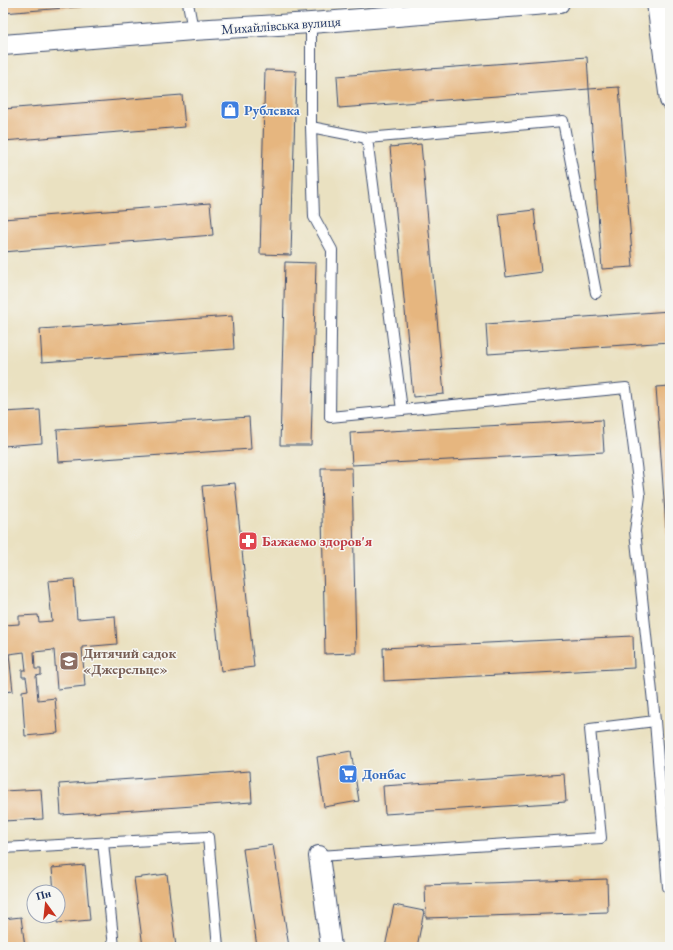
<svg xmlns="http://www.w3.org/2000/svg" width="673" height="950" viewBox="0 0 673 950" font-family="'EB Garamond',serif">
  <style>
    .building { fill: #e6b67f }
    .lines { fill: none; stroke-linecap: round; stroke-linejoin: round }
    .lane-casing { stroke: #3a4a6d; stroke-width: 12 }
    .street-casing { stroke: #3a4a6d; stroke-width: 22 }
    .lane { stroke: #fff; stroke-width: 10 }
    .street { stroke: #fff; stroke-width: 20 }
    .labels { text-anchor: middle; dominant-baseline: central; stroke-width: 3; stroke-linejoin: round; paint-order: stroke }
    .street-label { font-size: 14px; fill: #1b2f5e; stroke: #f6f6f2 }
    .shop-label { font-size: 14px; font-weight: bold; fill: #366cbe; stroke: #f6f6f2; text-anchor: start }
    .health-label { font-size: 14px; font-weight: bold; fill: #be3a42; stroke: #f6f6f2; text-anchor: start }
    .education-label { font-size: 14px; font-weight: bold; fill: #785e54; stroke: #f6f6f2; text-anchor: start }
  </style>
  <rect width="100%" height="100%" fill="#f6f6f2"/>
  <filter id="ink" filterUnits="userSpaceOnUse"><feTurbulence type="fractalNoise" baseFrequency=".025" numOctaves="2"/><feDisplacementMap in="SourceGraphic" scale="8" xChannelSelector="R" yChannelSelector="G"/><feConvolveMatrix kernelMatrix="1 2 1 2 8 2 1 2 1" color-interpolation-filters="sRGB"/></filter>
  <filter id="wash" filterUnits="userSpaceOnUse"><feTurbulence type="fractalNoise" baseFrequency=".012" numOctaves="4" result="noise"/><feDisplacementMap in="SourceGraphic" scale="16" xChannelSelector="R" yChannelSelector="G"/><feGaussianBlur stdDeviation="0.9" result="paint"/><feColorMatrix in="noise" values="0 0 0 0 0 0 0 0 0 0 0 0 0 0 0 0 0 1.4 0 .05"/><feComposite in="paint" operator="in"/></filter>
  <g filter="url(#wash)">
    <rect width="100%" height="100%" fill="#eae1c1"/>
    <g id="blocks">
      <!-- building -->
      <path class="building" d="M3,3H113V4L3,13Z
        M587,57L589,89L339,108L337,76Z
        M265,70L296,71L291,255L260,254Z
        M619,87L633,267L602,269L589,89Z
        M182,95L185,127L3,141V109Z
        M421,144L444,394L413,397L390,147Z
        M210,203L213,235L3,252V219Z
        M534,210L541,272L506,277L499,214Z
        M285,262L316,263L311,445H280Z
        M670,311V342L488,354L486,324Z
        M232,316L234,349L42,362L40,329Z
        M670,386V570H669L656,387Z
        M40,410L42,443L3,446V412Z
        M249,417L251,449L59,462L57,430Z
        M602,420L604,452L352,465L350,433Z
        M321,468H352L356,653L325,654Z
        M235,483L254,667L221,671L202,486Z
        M74,579L77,619L115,616L117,644L82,647L85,686L57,689L54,650L34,652L35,669H41V675L36,676L38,700L55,698L58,733L25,736L22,691L28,690L26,677H22V670H26L24,652L9,654L13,691L3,692V620H4L5,625L19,624V616L38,615L39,622L52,621L48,581Z
        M633,636L634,668L384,681L383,648Z
        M351,751L359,801L324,807L317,757Z
        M250,771L252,802L61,815L59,784Z
        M564,774L566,802L385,814L383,786Z
        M41,789L43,819L3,821V791Z
        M273,845L289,947H257L243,849Z
        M85,865L90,920L57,923L58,892H54L52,868Z
        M167,874L176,947H143L134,878Z
        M607,879L608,912L426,918L425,885Z
        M394,905L424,911L417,947H385Z
        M21,917L25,947H3V919Z
        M585,944L618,945V947H585Z"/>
    </g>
  </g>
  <g filter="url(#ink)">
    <use href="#blocks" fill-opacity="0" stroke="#3a4a6d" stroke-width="1"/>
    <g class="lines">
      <!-- lane casing -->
      <g class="lane-casing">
        <path id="lane" d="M188,3L193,30
          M311,127V23
          M367,138L563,121L596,293
          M402,410L330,417L332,250L314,217L311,127L367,138L402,410L626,388L640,496L635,531L655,721L668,887
          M103,843L114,947
          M3,848L208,837L218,947
          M319,856L601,838L590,729L655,721"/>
      </g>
      <!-- street casing -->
      <g class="street-casing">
        <path id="street" d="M657,3L670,100
          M3,45L193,30L311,23L559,3
          M319,856L331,947"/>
      </g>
      <!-- lane -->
      <use href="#lane" class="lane"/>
      <!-- street -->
      <use href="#street" class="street"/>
    </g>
  </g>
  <!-- icons -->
  <defs>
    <g id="shop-square" transform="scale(1)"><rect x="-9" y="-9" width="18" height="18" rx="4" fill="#3f7fe0" stroke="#f6f6f2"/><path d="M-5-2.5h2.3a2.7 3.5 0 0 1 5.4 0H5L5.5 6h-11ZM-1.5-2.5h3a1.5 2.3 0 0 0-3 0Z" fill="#fff"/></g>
    <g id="pharmacy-square" transform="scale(1)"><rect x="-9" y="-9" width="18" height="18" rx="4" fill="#e0444e" stroke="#f6f6f2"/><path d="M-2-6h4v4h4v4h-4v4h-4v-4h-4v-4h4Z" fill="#fff"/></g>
    <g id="school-square" transform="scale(1)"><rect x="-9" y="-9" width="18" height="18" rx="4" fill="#8d6e63" stroke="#f6f6f2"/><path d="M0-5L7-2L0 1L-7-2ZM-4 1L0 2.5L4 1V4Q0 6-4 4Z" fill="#fff"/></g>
    <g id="supermarket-square" transform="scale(1)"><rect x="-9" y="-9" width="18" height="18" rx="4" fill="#3f7fe0" stroke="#f6f6f2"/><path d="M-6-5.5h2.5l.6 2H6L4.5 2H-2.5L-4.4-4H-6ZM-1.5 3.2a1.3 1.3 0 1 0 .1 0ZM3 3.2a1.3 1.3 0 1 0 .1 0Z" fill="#fff"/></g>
  </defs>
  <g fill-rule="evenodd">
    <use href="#shop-square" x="230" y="110"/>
    <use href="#pharmacy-square" x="248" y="541"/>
    <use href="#school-square" x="69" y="661"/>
    <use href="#supermarket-square" x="348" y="774"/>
  </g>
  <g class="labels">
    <!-- street labels -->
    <g class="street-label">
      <text transform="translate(281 25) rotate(-4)">Михайлівська вулиця</text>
    </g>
    <!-- shop labels -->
    <g class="shop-label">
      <text x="244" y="110">Рублевка</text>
      <text x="362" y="774">Донбас</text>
    </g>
    <!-- health labels -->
    <g class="health-label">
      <text x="262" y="541">Бажаємо здоров'я</text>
    </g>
    <!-- education labels -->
    <g class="education-label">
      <text x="83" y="653">Дитячий садок<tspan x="83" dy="16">«Джерельце»</tspan></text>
    </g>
  </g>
  <!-- margin -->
  <rect width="673" height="950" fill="none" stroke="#f6f6f2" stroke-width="16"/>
  <!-- north arrow -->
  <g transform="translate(46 904) rotate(345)"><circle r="19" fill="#f6f6f2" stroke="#9ea6b7"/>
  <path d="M0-3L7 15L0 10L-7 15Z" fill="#c8321e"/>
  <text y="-6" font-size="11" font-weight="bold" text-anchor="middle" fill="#1b2f5e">Пн</text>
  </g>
</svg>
